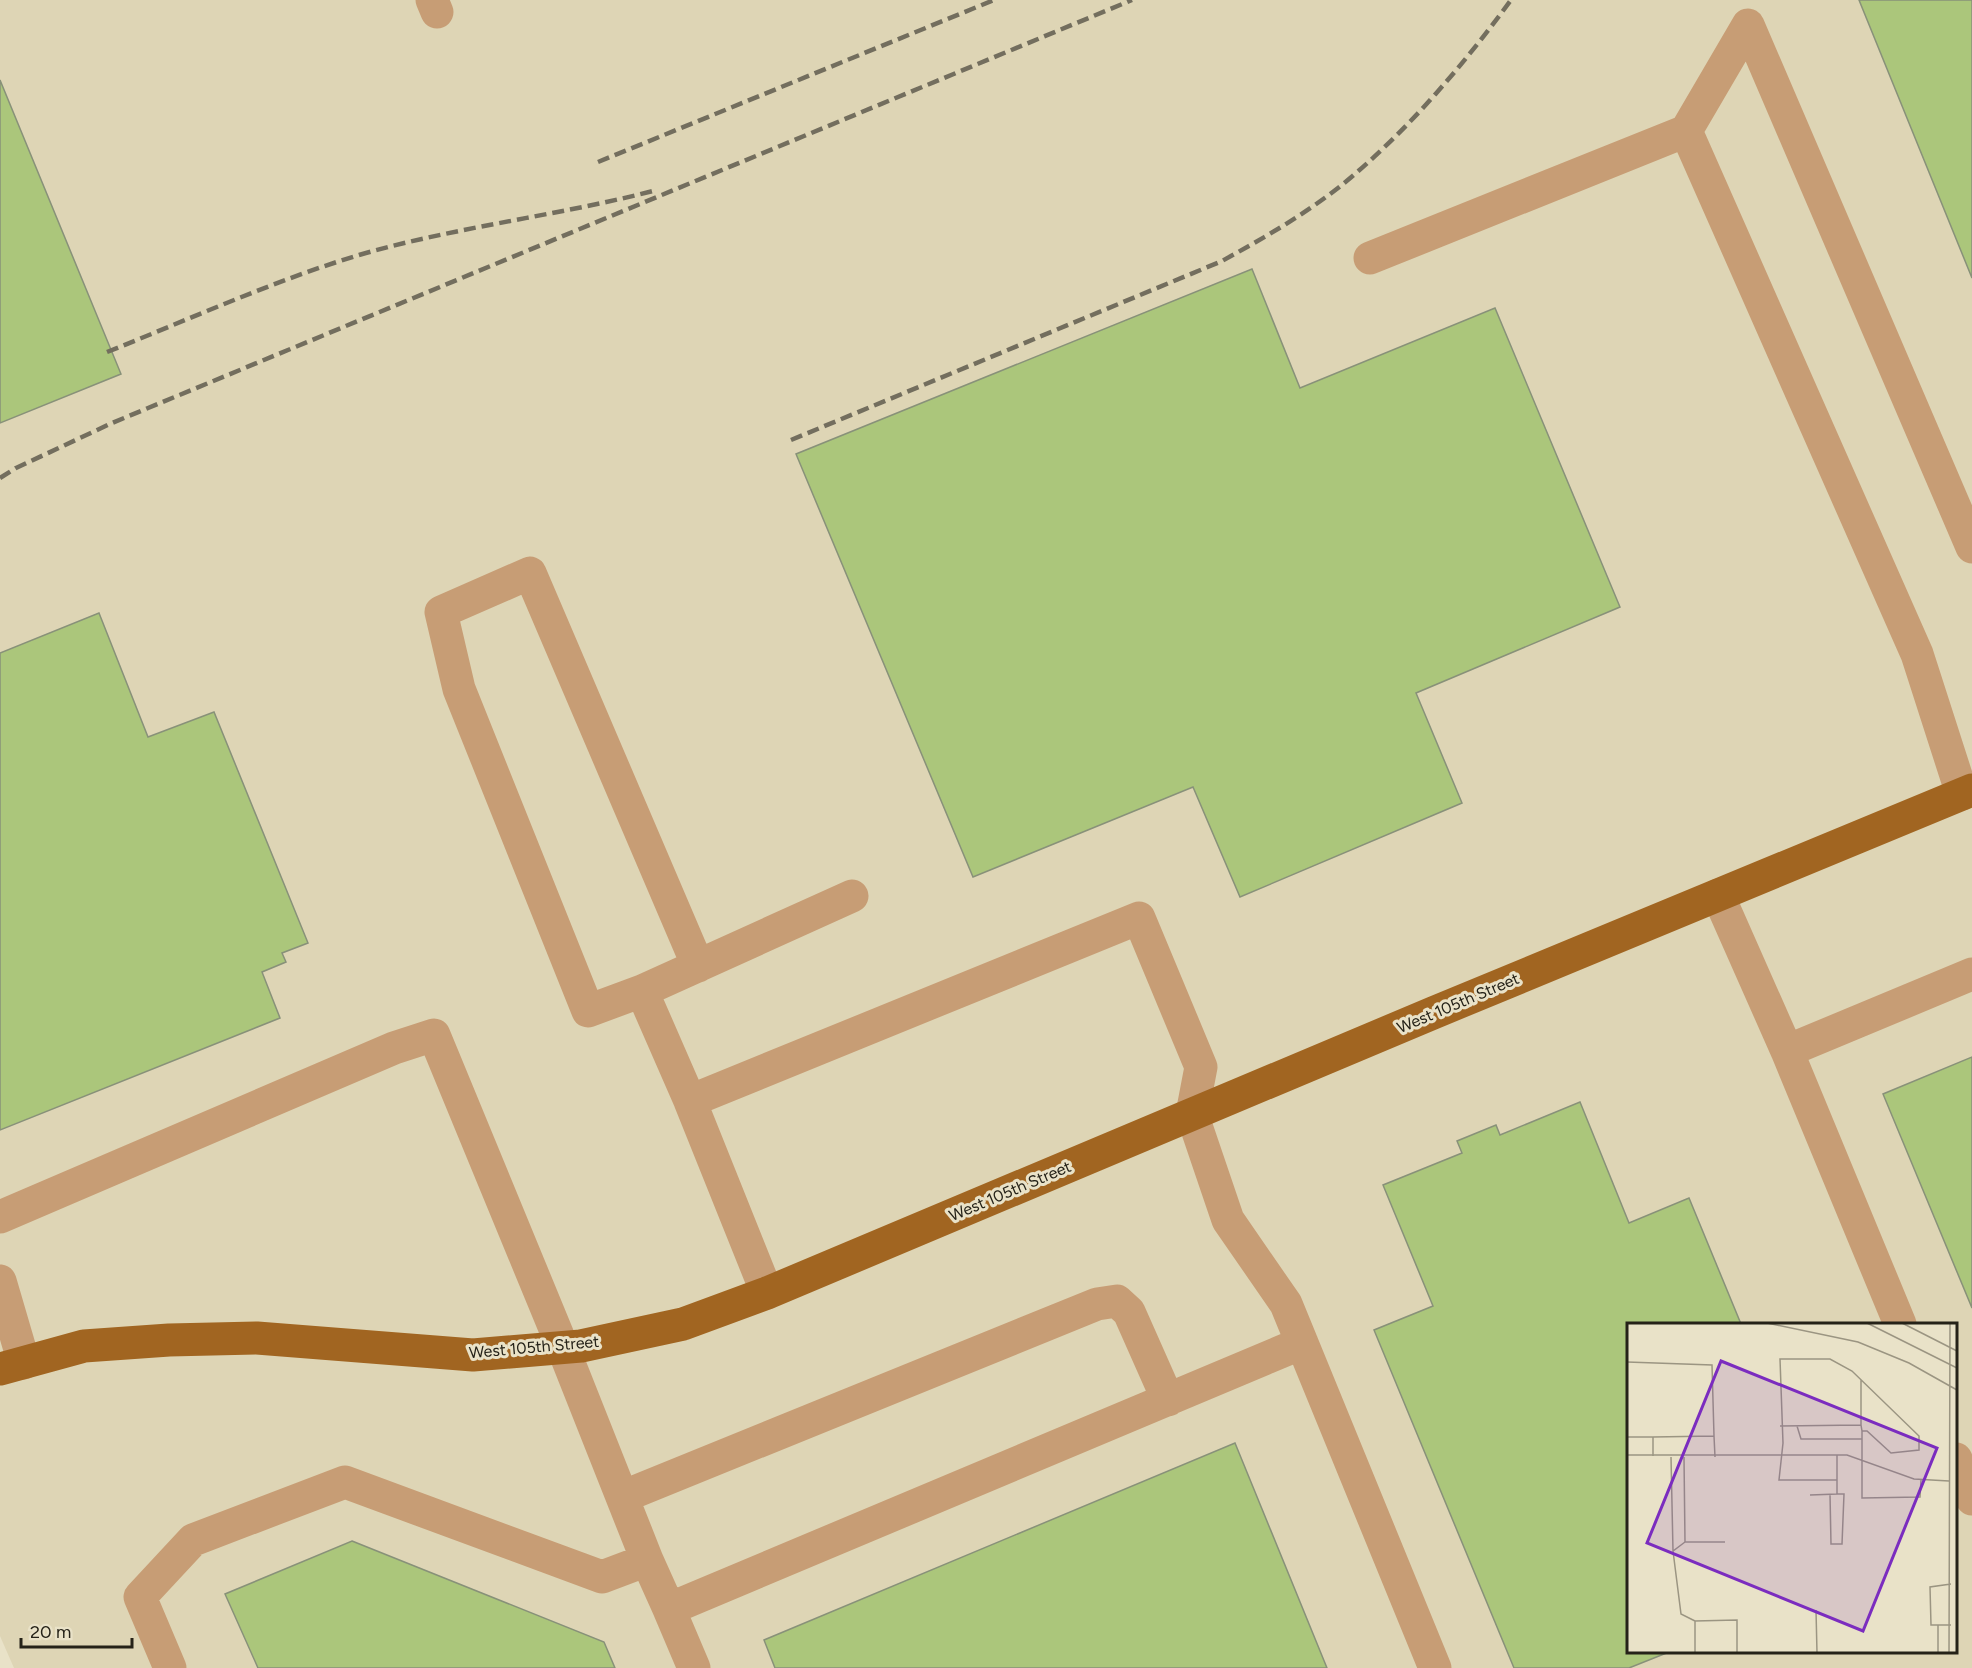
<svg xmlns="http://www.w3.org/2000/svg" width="1972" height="1668" viewBox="0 0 1972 1668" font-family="Figtree,sans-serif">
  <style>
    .built { fill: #ded5b5; fill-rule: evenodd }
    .building { fill: #abc67b; stroke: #889179; stroke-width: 1.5 }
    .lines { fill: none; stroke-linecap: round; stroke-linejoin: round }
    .minor { stroke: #c79d75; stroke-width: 33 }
    .major { stroke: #a16521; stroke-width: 33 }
    .rail { stroke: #736e5e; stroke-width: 4.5; stroke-dasharray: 12 6; stroke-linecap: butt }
    .labels { text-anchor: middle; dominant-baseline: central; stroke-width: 6; stroke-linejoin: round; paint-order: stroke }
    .street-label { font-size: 16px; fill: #252218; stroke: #e9e2c8 }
    .inset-road { fill: none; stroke: #9b9582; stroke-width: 1.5 }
    .view { fill: #7b2cbf; fill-opacity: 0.15; stroke: #7b2cbf; stroke-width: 3 }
    .inset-edge { fill: none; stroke: #252218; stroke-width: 3 }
  </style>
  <rect width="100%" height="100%" fill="#e9e2c8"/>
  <!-- built -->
  <path class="built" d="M0,0H1972V1668H14L0,1636ZM1628,1324H1956V1652H1628Z"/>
  <!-- building -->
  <path class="building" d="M1859,0H1972V278Z
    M0,80L121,374L0,423Z
    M1252,269L1300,388L1495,308L1620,607L1416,693L1462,803L1240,897L1193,787L973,877L796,454Z
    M99,613L148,737L214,712L308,943L282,953L286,962L262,972L280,1018L0,1130V653Z
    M1972,1057V1308L1883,1094Z
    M1580,1102L1629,1223L1689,1198L1741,1324H1628V1652H1669L1629,1668H1514L1374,1330L1433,1306L1383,1185L1462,1153L1457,1141L1496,1125L1500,1135Z
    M1235,1443L1327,1668H775L764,1640Z
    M352,1541L604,1642L615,1668H258L225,1594Z"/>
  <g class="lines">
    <!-- minor -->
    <path class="minor" d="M432,0L437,12
      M1686,131L1748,25L1972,547
      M1370,258L1686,131L1917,654L1962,794
      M1718,895L1787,1051L1972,974
      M642,991L588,1011L459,689L441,612L530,573L698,966
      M1787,1051L1900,1324
      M690,1101L642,991L852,896
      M0,1217L394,1048L434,1035L563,1348L647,1560L602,1577L345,1482L193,1540L140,1597L170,1668
      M0,1281L24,1363
      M767,1293L690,1101L1139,918L1201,1067L1192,1114L1228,1220L1286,1304L1435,1668
      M1956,1459L1972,1499
      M622,1497L1097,1304L1117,1301L1129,1312L1168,1400
      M647,1560L669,1609L1302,1343
      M669,1609L694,1668"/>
    <!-- major -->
    <path class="major" d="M0,1369L84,1346L169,1340L257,1338L473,1355L581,1346L683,1324L767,1293L1433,1013L1972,790"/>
    <!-- rail -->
    <path class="rail" d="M598,162L994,0
      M107,352C190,319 273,281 359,255C455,227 556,216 653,191
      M791,440L1222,261C1262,239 1302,216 1338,188C1404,135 1461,68 1511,0
      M0,478L16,468L112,423L1132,0"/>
  </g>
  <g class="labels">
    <!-- street labels -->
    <g class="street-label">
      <text transform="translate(1458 1003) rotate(-23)">West 105th Street</text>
      <text transform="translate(1010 1191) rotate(-23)">West 105th Street</text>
      <text transform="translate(534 1347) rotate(-5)">West 105th Street</text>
    </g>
  </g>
  <!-- overview -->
  <g transform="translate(1627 1323)">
    <rect width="330" height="330" fill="#e9e2c8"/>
    <path class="inset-road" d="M140,0L231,19L282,40L330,67M240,0L330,45M275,0L330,28M0,39L85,42L87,113M234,57V102M153,103L234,102L235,108M170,103L174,116H235M0,114H26M0,132H220L287,156L322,158M210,132V157H152L156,120L153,36H203L225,48L292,113V127L264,130L240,108H235V175L293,174L294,157M26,133V114L87,113L88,134M44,134L46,228L58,219M57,134L58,219H98M203,171L204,221H215L217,171H210M183,172L210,171V157M46,228L54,291L68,298M189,287L190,330M311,302H304L303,264L324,261M68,330V298L110,297V330M311,330V302H324M322,330L323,0"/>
    <path class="view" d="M94,38L310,125L236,308L20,220Z"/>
    <rect width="330" height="330" class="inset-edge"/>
  </g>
  <!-- scale -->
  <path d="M21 1638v9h111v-9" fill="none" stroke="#252218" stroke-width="3"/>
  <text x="30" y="1638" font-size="18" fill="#252218" stroke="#e9e2c8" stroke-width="4.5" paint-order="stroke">20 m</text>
</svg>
